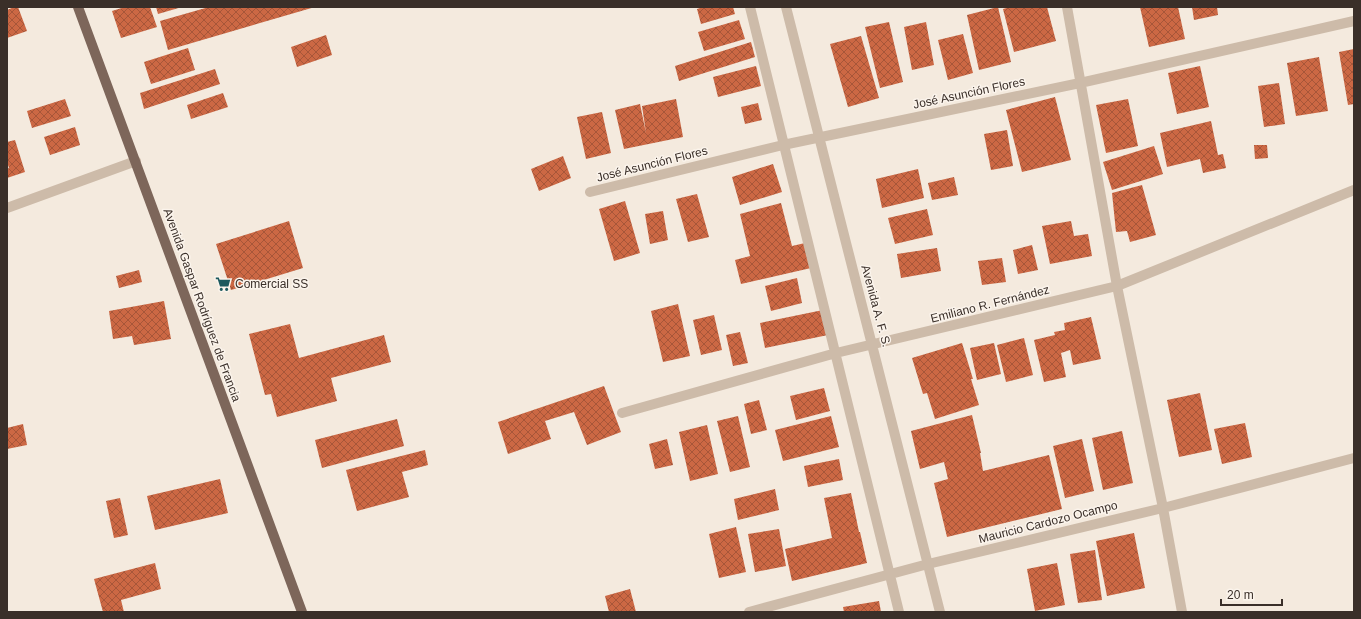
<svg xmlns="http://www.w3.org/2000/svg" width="1361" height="619" viewBox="0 0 1361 619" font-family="Helvetica,sans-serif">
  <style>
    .building { fill: url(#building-cross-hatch) }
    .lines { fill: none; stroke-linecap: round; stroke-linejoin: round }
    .street { stroke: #cdbba9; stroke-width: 10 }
    .primary { stroke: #7d665a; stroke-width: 10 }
    .labels { text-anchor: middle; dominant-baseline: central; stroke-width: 3; stroke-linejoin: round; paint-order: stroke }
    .street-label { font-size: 12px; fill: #3a2f29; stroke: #fbf4ec }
    .poi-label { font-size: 12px; fill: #3a2f29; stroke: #fbf4ec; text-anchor: start }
  </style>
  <defs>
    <pattern id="building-cross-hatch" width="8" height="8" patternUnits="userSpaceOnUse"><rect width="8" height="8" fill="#cc6844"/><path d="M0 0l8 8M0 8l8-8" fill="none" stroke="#a75639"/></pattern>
  </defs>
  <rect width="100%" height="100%" fill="#f4eade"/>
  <!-- building -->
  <path class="building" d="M14,7H18L27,31L7,38V10Z
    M125,7H150L157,27L121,38L112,11Z
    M156,7H182L158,14Z
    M209,7H315L168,50L160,21Z
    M703,7H733L735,14L701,24L697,9Z
    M998,7L1011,62L979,70L967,15Z
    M1010,7H1047L1056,41L1014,52L1003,9Z
    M1140,7H1178L1185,39L1149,47Z
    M1192,7H1217L1218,15L1194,20Z
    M739,20L745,39L704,51L698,32Z
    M889,22L903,82L880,88L865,27Z
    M926,22L934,65L912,70L904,27Z
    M963,34L973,73L948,80L938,40Z
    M326,35L332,55L297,67L291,47Z
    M861,36L879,98L848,107L830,44Z
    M751,42L755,57L679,81L675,66Z
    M188,48L195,70L151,84L144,62Z
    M1354,49V104L1348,105L1339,52Z
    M1319,57L1328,111L1296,116L1287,63Z
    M756,66L761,86L718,97L713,77Z
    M1200,66L1209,107L1177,114L1168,73Z
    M215,69L220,84L144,109L140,93Z
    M1279,83L1285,124L1264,127L1258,86Z
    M223,93L228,107L191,119L187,105Z
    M1055,97L1071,160L1022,172L1006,110Z
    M65,99L71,116L32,128L27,111Z
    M676,99L683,137L624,149L615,110L640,104L646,133L642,106Z
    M1128,99L1138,146L1106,153L1096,105Z
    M758,103L762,120L745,124L741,107Z
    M602,112L611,153L586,159L577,117Z
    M1211,121L1218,155L1223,154L1226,168L1203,173L1200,159L1167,167L1160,133Z
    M75,127L80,145L50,155L44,137Z
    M1007,130L1013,166L991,170L984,134Z
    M15,140L25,172L7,178V169L9,168L7,162V142Z
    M1254,145H1267L1268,158L1255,159Z
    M1154,146L1163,174L1112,190L1103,162Z
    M563,156L571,178L539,191L531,169Z
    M773,164L782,192L740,205L732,177Z
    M918,169L924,198L882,208L876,179Z
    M954,177L958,195L932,200L928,183Z
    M1142,185L1156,235L1130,242L1127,231L1116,232L1112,193Z
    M697,194L709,237L688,242L676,199Z
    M625,201L640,253L614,261L599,209Z
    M781,203L792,246L805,243L811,268L741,284L735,260L750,256L740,214Z
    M927,209L933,235L895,244L888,218Z
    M663,211L668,240L650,244L645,214Z
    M289,221L303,268L231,290L216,244Z
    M1071,221L1074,236L1088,234L1092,256L1050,264L1042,226Z
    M1032,245L1038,270L1018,274L1013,250Z
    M937,248L941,271L901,278L897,254Z
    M1002,258L1006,282L982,285L978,261Z
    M139,270L142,282L119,288L116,276Z
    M797,278L802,303L771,311L765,286Z
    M164,301L171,339L134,345L132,336L113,339L109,311Z
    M678,304L690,356L663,362L651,311Z
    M823,310L828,335L765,348L760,323Z
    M714,315L722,350L701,355L693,320Z
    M1091,317L1101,359L1073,365L1070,350L1061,353L1066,377L1044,382L1034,340L1055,335L1054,332L1065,330L1064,323Z
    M290,324L299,358L384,335L391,362L331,378L337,401L277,417L271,394L265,395L249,334Z
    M740,332L748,363L733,366L726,335Z
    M1024,338L1033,375L1006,382L997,345Z
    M962,343L973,379H971L979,405L935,419L927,393L923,394L912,358Z
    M994,343L1001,374L977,380L970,348Z
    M604,386L621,432L587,445L574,412L545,421L551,439L508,454L498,422Z
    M824,388L830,411L796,420L790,396Z
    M1200,393L1212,450L1179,457L1167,400Z
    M759,400L767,430L751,434L744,404Z
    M972,415L981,453H980L983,471L1049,455L1062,509L947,537L934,483L948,479L944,462L920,469L911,431Z
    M738,416L750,467L730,472L717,421Z
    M831,416L839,447L783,461L775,430Z
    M397,419L404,446L322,468L315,440Z
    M1245,423L1252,457L1222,464L1214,429Z
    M23,424L27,445L7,449V428Z
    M707,425L718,474L690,481L679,432Z
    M1122,431L1133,483L1103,490L1092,438Z
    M667,439L673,465L655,469L649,444Z
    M1082,439L1094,491L1065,498L1053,446Z
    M425,450L428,465L402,472L409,497L357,511L346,470Z
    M839,459L843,480L808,487L804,466Z
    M220,479L228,513L155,530L147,496Z
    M775,489L779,510L738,520L734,499Z
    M851,493L859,532H860L867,563L792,581L785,549L832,538L824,498Z
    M120,498L128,535L114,538L106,501Z
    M736,527L746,572L719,578L709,534Z
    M779,529L786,566L755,572L748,534Z
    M1134,533L1145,588L1107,596L1096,541Z
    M1095,550L1102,600L1078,603L1070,554Z
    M155,563L161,589L121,600L124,612H103L94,579Z
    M1057,563L1065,605L1035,611L1027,569Z
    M630,589L636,612H609L605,596Z
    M879,601L881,612H844L843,607Z"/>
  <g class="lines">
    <!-- street -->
    <path class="street" d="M750,7L899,612
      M786,7L940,612
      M1067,7L1117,286L1163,508L1182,612
      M590,192L783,145L1080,83L1354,21
      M7,208L136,161
      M622,413L836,353L1117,286L1354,190
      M749,612L928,564L1163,508L1354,458"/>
    <!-- primary -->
    <path class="primary" d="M78,7L302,612"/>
  </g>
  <!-- icons -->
  <defs>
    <g id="supermarket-bare" transform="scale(1.2)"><path d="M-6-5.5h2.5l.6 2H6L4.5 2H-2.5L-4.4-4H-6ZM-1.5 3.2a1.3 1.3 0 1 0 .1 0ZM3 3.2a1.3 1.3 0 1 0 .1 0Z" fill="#1c595e" stroke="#fbf4ec" stroke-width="2.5" paint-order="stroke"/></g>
  </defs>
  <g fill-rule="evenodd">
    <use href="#supermarket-bare" x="223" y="284"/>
  </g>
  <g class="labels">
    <!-- street labels -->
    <g class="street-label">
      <text transform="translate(969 93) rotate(-12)">José Asunción Flores</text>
      <text transform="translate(652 164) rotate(-14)">José Asunción Flores</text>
      <text transform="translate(990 304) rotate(-14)">Emiliano R. Fernández</text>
      <text transform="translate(202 305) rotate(70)">Avenida Gaspar Rodríguez de Francia</text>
      <text transform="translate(876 306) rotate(75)">Avenida A. F. S.</text>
      <text transform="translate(1048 522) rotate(-14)">Mauricio Cardozo Ocampo</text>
    </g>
    <!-- poi labels -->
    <g class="poi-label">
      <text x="235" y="284">Comercial SS</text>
    </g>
  </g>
  <!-- border -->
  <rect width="1361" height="619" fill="none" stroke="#3a2f29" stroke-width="16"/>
  <!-- scale -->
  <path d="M1221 599v6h61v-6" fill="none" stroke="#3a2f29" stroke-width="2"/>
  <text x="1227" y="599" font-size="12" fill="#3a2f29" stroke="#fbf4ec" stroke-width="3" paint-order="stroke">20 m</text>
</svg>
